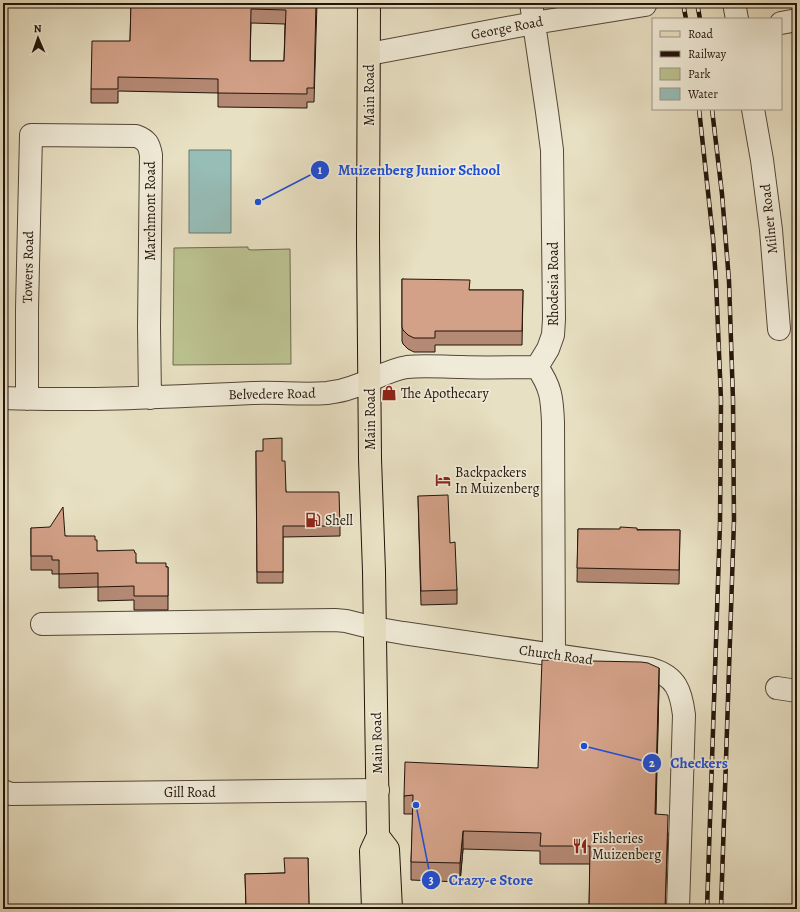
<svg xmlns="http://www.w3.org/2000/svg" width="800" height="912" viewBox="0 0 800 912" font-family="Alegreya,serif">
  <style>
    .green { fill: #bbc190; stroke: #6e6a4d }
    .water { fill: #97bdb7; stroke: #687972 }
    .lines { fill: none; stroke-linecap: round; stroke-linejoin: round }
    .minor-casing { stroke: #544638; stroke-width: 24 }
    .major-casing { stroke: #22130a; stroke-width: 24 }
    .minor { stroke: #f0ebd8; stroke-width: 22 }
    .major { stroke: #e8e0c3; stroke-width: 22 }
    .rail-casing { stroke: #22130a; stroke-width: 4.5 }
    .rail { stroke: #f0ebd8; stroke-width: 3; stroke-dasharray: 9; stroke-linecap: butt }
    .wall { fill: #b58a75; stroke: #22130a; fill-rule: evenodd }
    .shaded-wall { fill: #94715f; stroke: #22130a }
    .building { fill: #d3a188; stroke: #22130a; fill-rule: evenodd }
    .labels { text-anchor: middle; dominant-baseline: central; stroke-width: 3.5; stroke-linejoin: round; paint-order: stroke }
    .street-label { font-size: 14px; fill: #22130a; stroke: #f0ebd8 }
    .poi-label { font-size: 14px; fill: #22130a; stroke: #f0ebd8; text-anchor: start }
    .leader { fill: none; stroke: #1d4ed8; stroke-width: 1.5 }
    .callout-dot { fill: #1d4ed8; stroke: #f0ebd8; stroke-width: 1.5 }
    .mark-label { font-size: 12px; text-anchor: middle; font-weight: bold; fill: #fff }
    .callout-label { font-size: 15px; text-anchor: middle; font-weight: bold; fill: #1d4ed8; stroke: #f0ebd8; stroke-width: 3.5; stroke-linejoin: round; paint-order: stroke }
  </style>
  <rect width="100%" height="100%" fill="#e8e0c3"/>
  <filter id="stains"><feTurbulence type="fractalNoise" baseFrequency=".005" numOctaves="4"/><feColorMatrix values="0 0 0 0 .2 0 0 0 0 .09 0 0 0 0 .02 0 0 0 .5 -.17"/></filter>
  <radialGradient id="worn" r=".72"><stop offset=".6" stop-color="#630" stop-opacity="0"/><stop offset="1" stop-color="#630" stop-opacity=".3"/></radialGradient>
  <!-- green -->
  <path class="green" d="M248,247V249L251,250L290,249L291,364L173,365L174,248Z"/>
  <!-- water -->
  <path class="water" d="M189,150H231V233H189Z"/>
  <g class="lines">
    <!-- minor casing -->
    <g class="minor-casing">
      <path id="minor" d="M531,3L547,112L552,150L554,319L553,335L548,349L537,367
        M734,3L737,19
        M781,23L797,20
        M369,54L534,23L645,5
        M753,109L762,160L771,230L779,329
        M537,367C551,387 552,398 553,422L554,655
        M3,398C87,401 170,397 254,393C278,392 303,395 327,393C336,392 345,390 353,387C371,381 388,370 407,367C425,365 444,367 462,367C487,368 512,367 537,367
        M27,399V309L31,135L136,136C147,140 149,144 151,155L149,327L150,398
        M42,624L335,620L346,621L374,628L403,633L651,669C676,676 681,691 684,715L678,909
        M777,688L797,691
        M3,791L11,794L378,790"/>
    </g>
    <!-- major casing -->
    <g class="major-casing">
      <path id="major" d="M369,3L368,237L370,459L374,571L378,836L371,851L373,909
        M378,836L388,849L391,909"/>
    </g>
    <!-- minor -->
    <use href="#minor" class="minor"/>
    <!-- major -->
    <use href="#major" class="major"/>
    <!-- rail casing -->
    <g class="rail-casing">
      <path id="rail" d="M683,3L686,19
        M697,3L700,19
        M699,109L713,238L716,281L721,400L720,523L707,909
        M712,109L722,194L729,281L733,400L734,520L721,909"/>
    </g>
    <!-- rail -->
    <use href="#rail" class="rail"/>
  </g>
  <!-- wall -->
  <path class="wall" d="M131,3H317L314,102H307V108L218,107V93L118,91V103H91V89L130,41ZM251,23L285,24L284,61H250Z
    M402,279L470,290H523L522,345H435V352H414L408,349L403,344L402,341Z
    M256,451L282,461L286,492L340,526V536L283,537V583H257Z
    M418,496L450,543L457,590V604L421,605Z
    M31,528L65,536L95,540L97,551L135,553L136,563L168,567V610H134V600L98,601V587L59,588V574H52V570H31Z
    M578,529L680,530L679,584L577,582Z
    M659,686L656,814L668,833L665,909H589L590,864H540V851L463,849L460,882L411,880V862L413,814H404V796L538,768Z
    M308,858L309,909H246L245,874L284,873Z"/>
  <!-- shaded-wall -->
  <path class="shaded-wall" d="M659,668V686L655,832V814Z
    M463,831V849L460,882V863Z"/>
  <!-- building -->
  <path class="building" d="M131,3H316L314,88H307V94L218,93V79L118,77V89H91L92,41H130ZM251,9L286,10L284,61H250Z
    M402,279L470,280L469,290H523L522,331H435V338H414L408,335L403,330L402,327Z
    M282,438V461H285L286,492H339L340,526H283V572H257L256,451H263V439Z
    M448,495L450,543L455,542L457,590L421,591L418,496Z
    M63,507L65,536H95V540H97V551L134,550L135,553H136V563H166V567H168V596H134V586L98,587V573L59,574V560H52V556H31V528L50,527Z
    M620,527L637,528V530H680L679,570L577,568L578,529H620Z
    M542,660L641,662L648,663L659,668L655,814L668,815L665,909H589L590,846H540L541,833L463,831L460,863L411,862L413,795L404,796L405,762L538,768Z
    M284,858H308L309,905L246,906L245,874L285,873Z"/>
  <!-- icons -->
  <defs>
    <g id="shop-bare" transform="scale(1.2)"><path d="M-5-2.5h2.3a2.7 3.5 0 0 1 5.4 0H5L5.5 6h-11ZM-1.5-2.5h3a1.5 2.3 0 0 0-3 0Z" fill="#8f2418" stroke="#f0ebd8" stroke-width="2.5" paint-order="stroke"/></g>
    <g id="hotel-bare" transform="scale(1.2)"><path d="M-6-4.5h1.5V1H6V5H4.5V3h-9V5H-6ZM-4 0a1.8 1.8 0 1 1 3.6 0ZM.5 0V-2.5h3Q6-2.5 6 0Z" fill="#8f2418" stroke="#f0ebd8" stroke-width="2.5" paint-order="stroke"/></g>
    <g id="fuel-bare" transform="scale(1.2)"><path d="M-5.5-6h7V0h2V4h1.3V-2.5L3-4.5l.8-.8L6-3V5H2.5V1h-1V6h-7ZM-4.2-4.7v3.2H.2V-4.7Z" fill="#8f2418" stroke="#f0ebd8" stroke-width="2.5" paint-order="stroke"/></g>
    <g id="restaurant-bare" transform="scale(1.2)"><path d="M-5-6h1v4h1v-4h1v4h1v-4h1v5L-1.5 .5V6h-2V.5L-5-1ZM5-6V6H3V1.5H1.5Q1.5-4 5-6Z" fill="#8f2418" stroke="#f0ebd8" stroke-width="2.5" paint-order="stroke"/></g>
  </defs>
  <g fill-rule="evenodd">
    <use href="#shop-bare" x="389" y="393"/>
    <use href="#hotel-bare" x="443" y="480"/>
    <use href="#fuel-bare" x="313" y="520"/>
    <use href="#restaurant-bare" x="580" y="846"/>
  </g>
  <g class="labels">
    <!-- street labels -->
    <g class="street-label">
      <text transform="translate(507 28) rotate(-11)">George Road</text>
      <text transform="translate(369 95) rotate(-90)">Main Road</text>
      <text transform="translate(150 211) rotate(-90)">Marchmont Road</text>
      <text transform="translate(769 219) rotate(-96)">Milner Road</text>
      <text transform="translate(28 267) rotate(-89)">Towers Road</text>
      <text transform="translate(553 284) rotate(-90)">Rhodesia Road</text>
      <text transform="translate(272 394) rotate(-1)">Belvedere Road</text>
      <text transform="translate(370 419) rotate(-90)">Main Road</text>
      <text transform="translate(556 655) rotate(8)">Church Road</text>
      <text transform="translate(377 743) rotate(-91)">Main Road</text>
      <text x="190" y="792">Gill Road</text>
    </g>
    <!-- poi labels -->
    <g class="poi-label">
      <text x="401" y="393">The Apothecary</text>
      <text x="455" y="472">Backpackers<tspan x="455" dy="16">In Muizenberg</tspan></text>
      <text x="325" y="520">Shell</text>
      <text x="592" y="838">Fisheries<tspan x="592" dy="16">Muizenberg</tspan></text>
    </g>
  </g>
  <!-- callouts -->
  <path class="leader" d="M258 202L320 170M584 746L652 763M416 805L431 880"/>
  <g class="callout-dot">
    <circle cx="258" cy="202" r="4"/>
    <circle cx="584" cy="746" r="4"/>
    <circle cx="416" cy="805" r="4"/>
    <circle cx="320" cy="170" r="10"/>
    <circle cx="652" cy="763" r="10"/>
    <circle cx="431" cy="880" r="10"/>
  </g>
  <g class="mark-label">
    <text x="320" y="174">1</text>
    <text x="652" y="767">2</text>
    <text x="431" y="884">3</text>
  </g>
  <g class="callout-label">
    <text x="419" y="175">Muizenberg Junior School</text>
    <text x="699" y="768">Checkers</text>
    <text x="491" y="885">Crazy-e Store</text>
  </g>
  <!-- margin -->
  <rect width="800" height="912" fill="none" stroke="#e8e0c3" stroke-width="16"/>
  <rect x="4" y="4" width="792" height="904" fill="none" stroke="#22130a" stroke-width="2"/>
  <rect x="8" y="8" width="784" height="896" fill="none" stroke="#22130a"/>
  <!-- legend -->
  <rect x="652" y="18" width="130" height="92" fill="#f0ebd8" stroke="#9e9586"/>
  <rect x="660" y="31" width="20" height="6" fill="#e8e0c3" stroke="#9e9586"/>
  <text x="688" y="38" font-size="12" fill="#22130a">Road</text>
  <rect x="660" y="51" width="20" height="6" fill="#22130a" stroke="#9e9586"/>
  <text x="688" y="58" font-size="12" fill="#22130a">Railway</text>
  <rect x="660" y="68" width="20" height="12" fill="#bbc190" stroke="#9e9586"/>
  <text x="688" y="78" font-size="12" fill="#22130a">Park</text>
  <rect x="660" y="88" width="20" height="12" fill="#97bdb7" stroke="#9e9586"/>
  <text x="688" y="98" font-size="12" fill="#22130a">Water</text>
  <!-- north arrow -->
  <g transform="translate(38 38) rotate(358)" stroke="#f0ebd8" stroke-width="3" paint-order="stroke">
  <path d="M0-3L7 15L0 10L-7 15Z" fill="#22130a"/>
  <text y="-6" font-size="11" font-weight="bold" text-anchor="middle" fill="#22130a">N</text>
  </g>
  <rect width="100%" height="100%" filter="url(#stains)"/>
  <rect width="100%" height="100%" fill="url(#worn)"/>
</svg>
